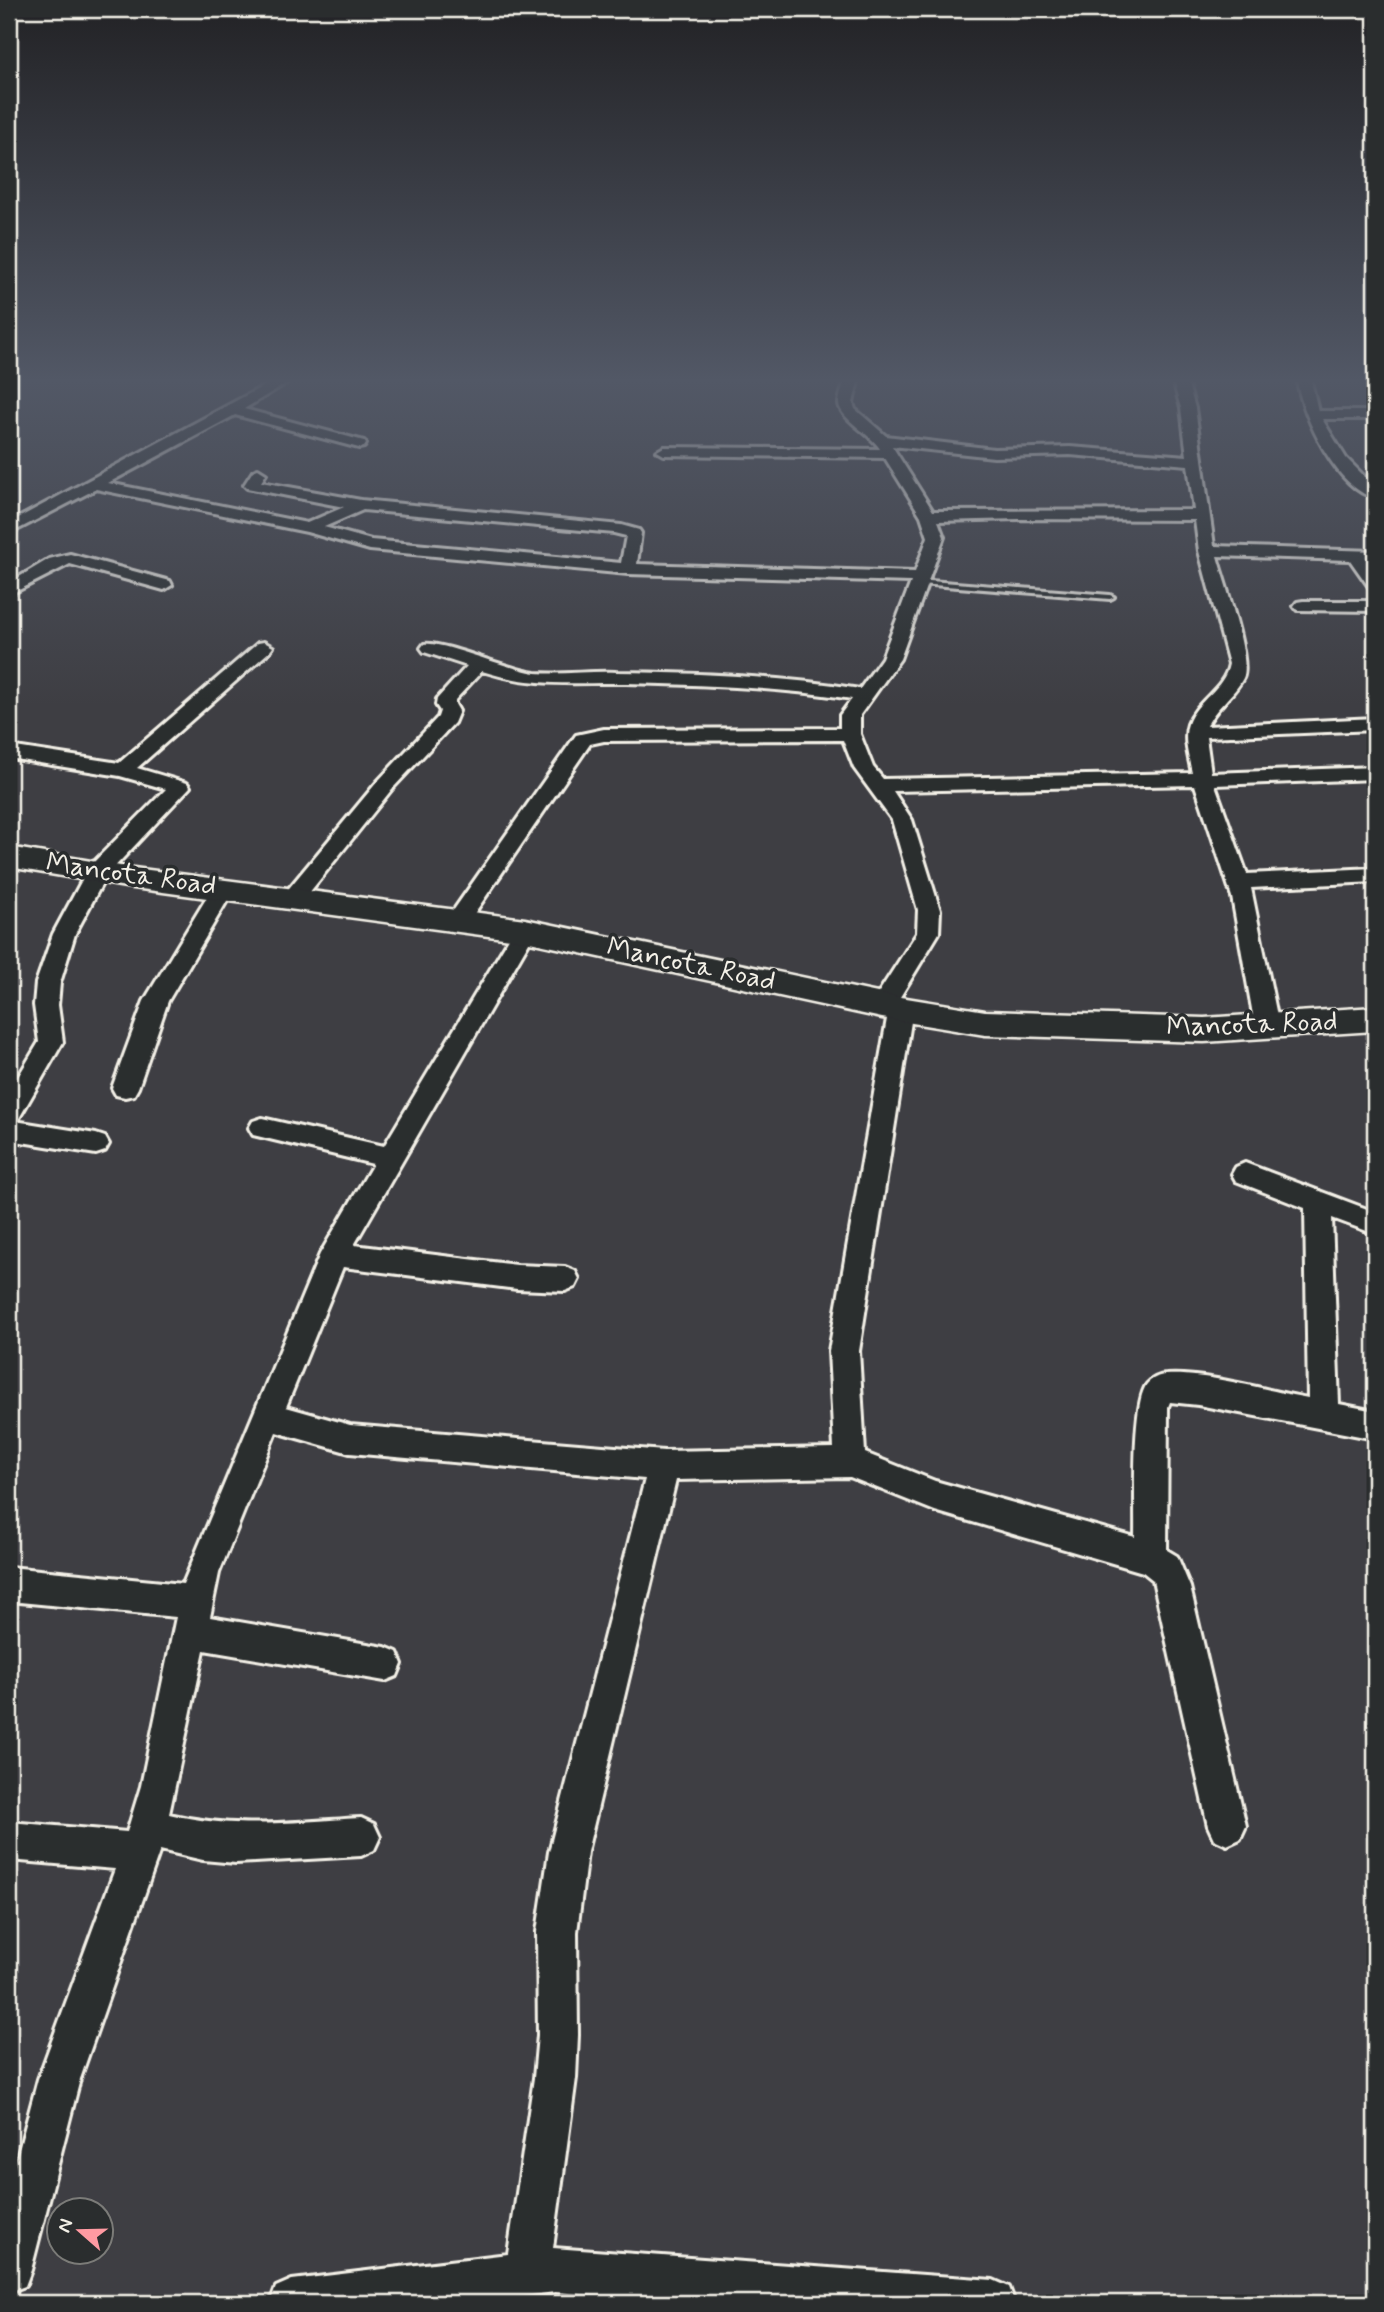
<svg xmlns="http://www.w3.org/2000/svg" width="1384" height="2312" viewBox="0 0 1384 2312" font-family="Mynerve,sans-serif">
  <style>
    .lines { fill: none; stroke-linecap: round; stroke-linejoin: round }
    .lane-casing { stroke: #f4f1e8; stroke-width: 6 }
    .street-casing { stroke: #f4f1e8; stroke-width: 6 }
    .secondary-casing { stroke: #f4f1e8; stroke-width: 5 }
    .lane { fill: #2a2d2e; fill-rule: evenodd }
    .street { fill: #2a2d2e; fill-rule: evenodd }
    .secondary { fill: #2a2d2e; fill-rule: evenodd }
    .labels { text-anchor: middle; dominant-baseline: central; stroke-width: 7; stroke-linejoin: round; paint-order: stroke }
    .street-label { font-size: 28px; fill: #f4f1e8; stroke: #2a2d2e }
  </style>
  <rect width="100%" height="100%" fill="#3e3e43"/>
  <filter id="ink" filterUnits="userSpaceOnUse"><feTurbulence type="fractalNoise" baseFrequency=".0143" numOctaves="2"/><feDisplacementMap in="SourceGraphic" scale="14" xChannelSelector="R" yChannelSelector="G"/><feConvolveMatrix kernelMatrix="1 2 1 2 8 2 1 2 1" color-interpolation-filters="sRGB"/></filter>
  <g filter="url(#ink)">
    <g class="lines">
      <!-- lane casing -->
      <g class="lane-casing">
        <path id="lane" d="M917,580L1110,595L1114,597L1110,599L920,584H917Z"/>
      </g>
      <!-- street casing -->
      <g class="street-casing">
        <path id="street" d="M273,381H290L244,409L364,441L366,444L364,447L359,448L235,415L108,483L307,523L344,507L247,488L244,485L253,471L258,469L266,474L261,482L361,500L621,525L639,530L641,533L637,564L915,572L928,537L921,516L885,458L664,455L657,451L664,447L880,449C872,435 841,419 839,404C839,397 843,388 844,381H858L853,403L855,409L886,436L994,449L1070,447L1187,456L1181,408L1173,381H1187L1195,408L1214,546L1375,551V561H1367L1375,572V588L1369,587L1350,560L1217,556C1223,579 1252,660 1243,678C1234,696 1215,707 1207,726L1375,718V730L1206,737L1211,773L1375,767V779L1215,785L1247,874L1375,868V882L1251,888L1279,1026L1276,1032L1267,1035L1258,1032L1255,1026L1232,897L1195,785L893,791L912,820L940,910L939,933L897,1002L909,1003L913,1009L859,1351L865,1453L935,1481L1135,1537C1136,1507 1131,1404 1147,1384C1151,1379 1159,1375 1166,1375C1204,1372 1269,1391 1308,1398L1305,1208L1236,1181L1232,1174L1236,1167L1245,1163L1375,1212V1234L1332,1218L1339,1404L1375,1411V1439L1198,1405L1170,1402L1168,1407L1167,1550L1177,1556L1190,1587L1246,1826L1240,1839L1227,1845L1214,1839L1208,1826L1153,1580L1143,1572L935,1511L850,1477L676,1480L587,1852L577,1932L578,2035L576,2078L553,2248L993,2280L1009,2287L1015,2303H699L555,2292L468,2303H270L276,2287L292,2280L508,2254L534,2078L538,2035L537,1932L549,1852L645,1479L350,1453L276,1432L219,1573L210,1617L385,1647L397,1652L402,1664L397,1676L385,1681L204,1650L169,1814C235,1830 294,1822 361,1818L374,1824L380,1837L374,1850L361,1856L236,1863L203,1860L160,1850L80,2079L31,2270L25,2286L9,2292V2188L38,2079L115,1869L9,1860V1822L127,1832L141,1786L176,1617L9,1601V1567L183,1584L320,1254L373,1164L253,1135L249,1128L253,1121L262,1118L384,1146L517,925L525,922L533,925L536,930L354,1245L517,1265L565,1267L575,1271L579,1279L575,1287L565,1291L517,1289L343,1267L286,1407L350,1425L664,1451L834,1448L829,1351L888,1013L882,1014L874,1012L870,1006L917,933L918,910L892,820L854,768L843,740L604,741L590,744L467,924L459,927L451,924L448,919L451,914L576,735L604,729L840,728V715L852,699C777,687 702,685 626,683C573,682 535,688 482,671L455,700V704L459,711L454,723L392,789L301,903L293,905L285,903L282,898L285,893L378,781L438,717L440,711L436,705L437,699L467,666L424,652L421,648L424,644C440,640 510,670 536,673C562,675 589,671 616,672C697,673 779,676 860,689L882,658L911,582L628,574L370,550L307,532L96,489L9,534V523ZM892,446L994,457L1070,455L1188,465L1194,510L933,511ZM363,510L614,533L626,536L621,563L371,540L324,527ZM1019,519L1195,520L1199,551L1229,664C1224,690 1197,699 1188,724C1183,738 1189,758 1192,773L883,779L873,767L860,734V715L900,659L944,537L938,521Z
          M1297,381H1311L1318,411H1375V419H1322L1346,458L1375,487V498C1337,489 1303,417 1297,381Z
          M70,554L170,581L172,585L164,590L70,564L9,595V583L49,559Z
          M1303,601H1375V611L1297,610L1294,606L1297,602Z
          M264,642L273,647L270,651L137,768L187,783L190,787L106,876L75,934L60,983L58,1005L63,1042L18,1120L15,1121L96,1134L105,1137L109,1144L105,1151L96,1154L9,1140V1092L39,1042L34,1005L36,983L53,934L89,867L166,789L120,776L9,758V746L119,763L258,643Z
          M223,882L231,884L234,889L168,1001L138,1088L134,1095L125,1097L116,1095L112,1088L144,1001L215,884Z"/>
      </g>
      <!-- secondary casing -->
      <g class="secondary-casing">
        <path id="secondary" d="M9,847L126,867L525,919L882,994L985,1011L1204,1018L1375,1007V1031L1204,1042L985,1035L882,1018L525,941L126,887L9,867Z"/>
      </g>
      <!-- lane -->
      <use href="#lane" class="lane"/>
      <!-- street -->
      <use href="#street" class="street"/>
      <!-- secondary -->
      <use href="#secondary" class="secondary"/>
    </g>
  </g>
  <!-- sky -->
  <linearGradient id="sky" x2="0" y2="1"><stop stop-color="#222225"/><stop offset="0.54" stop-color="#525866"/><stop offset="1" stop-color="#525866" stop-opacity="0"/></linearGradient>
  <rect width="1384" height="705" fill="url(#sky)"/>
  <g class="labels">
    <!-- street labels -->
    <g class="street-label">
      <text transform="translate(131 875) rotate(8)">Mancota Road</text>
      <text transform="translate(691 965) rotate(12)">Mancota Road</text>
      <text transform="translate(1252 1025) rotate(-2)">Mancota Road</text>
    </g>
  </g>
  <!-- margin -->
  <rect width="1384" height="2312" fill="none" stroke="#2a2d2e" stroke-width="35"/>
  <rect x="18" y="18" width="1349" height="2277" fill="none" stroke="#f4f1e8" stroke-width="2.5" filter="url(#ink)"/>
  <!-- north arrow -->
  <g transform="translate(80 2231) rotate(290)"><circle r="33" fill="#2a2d2e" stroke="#7b7b78" stroke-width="2"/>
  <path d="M0-5L12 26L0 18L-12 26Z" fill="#ff9aa2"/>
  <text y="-10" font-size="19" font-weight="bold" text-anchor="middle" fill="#f4f1e8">N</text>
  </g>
</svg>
